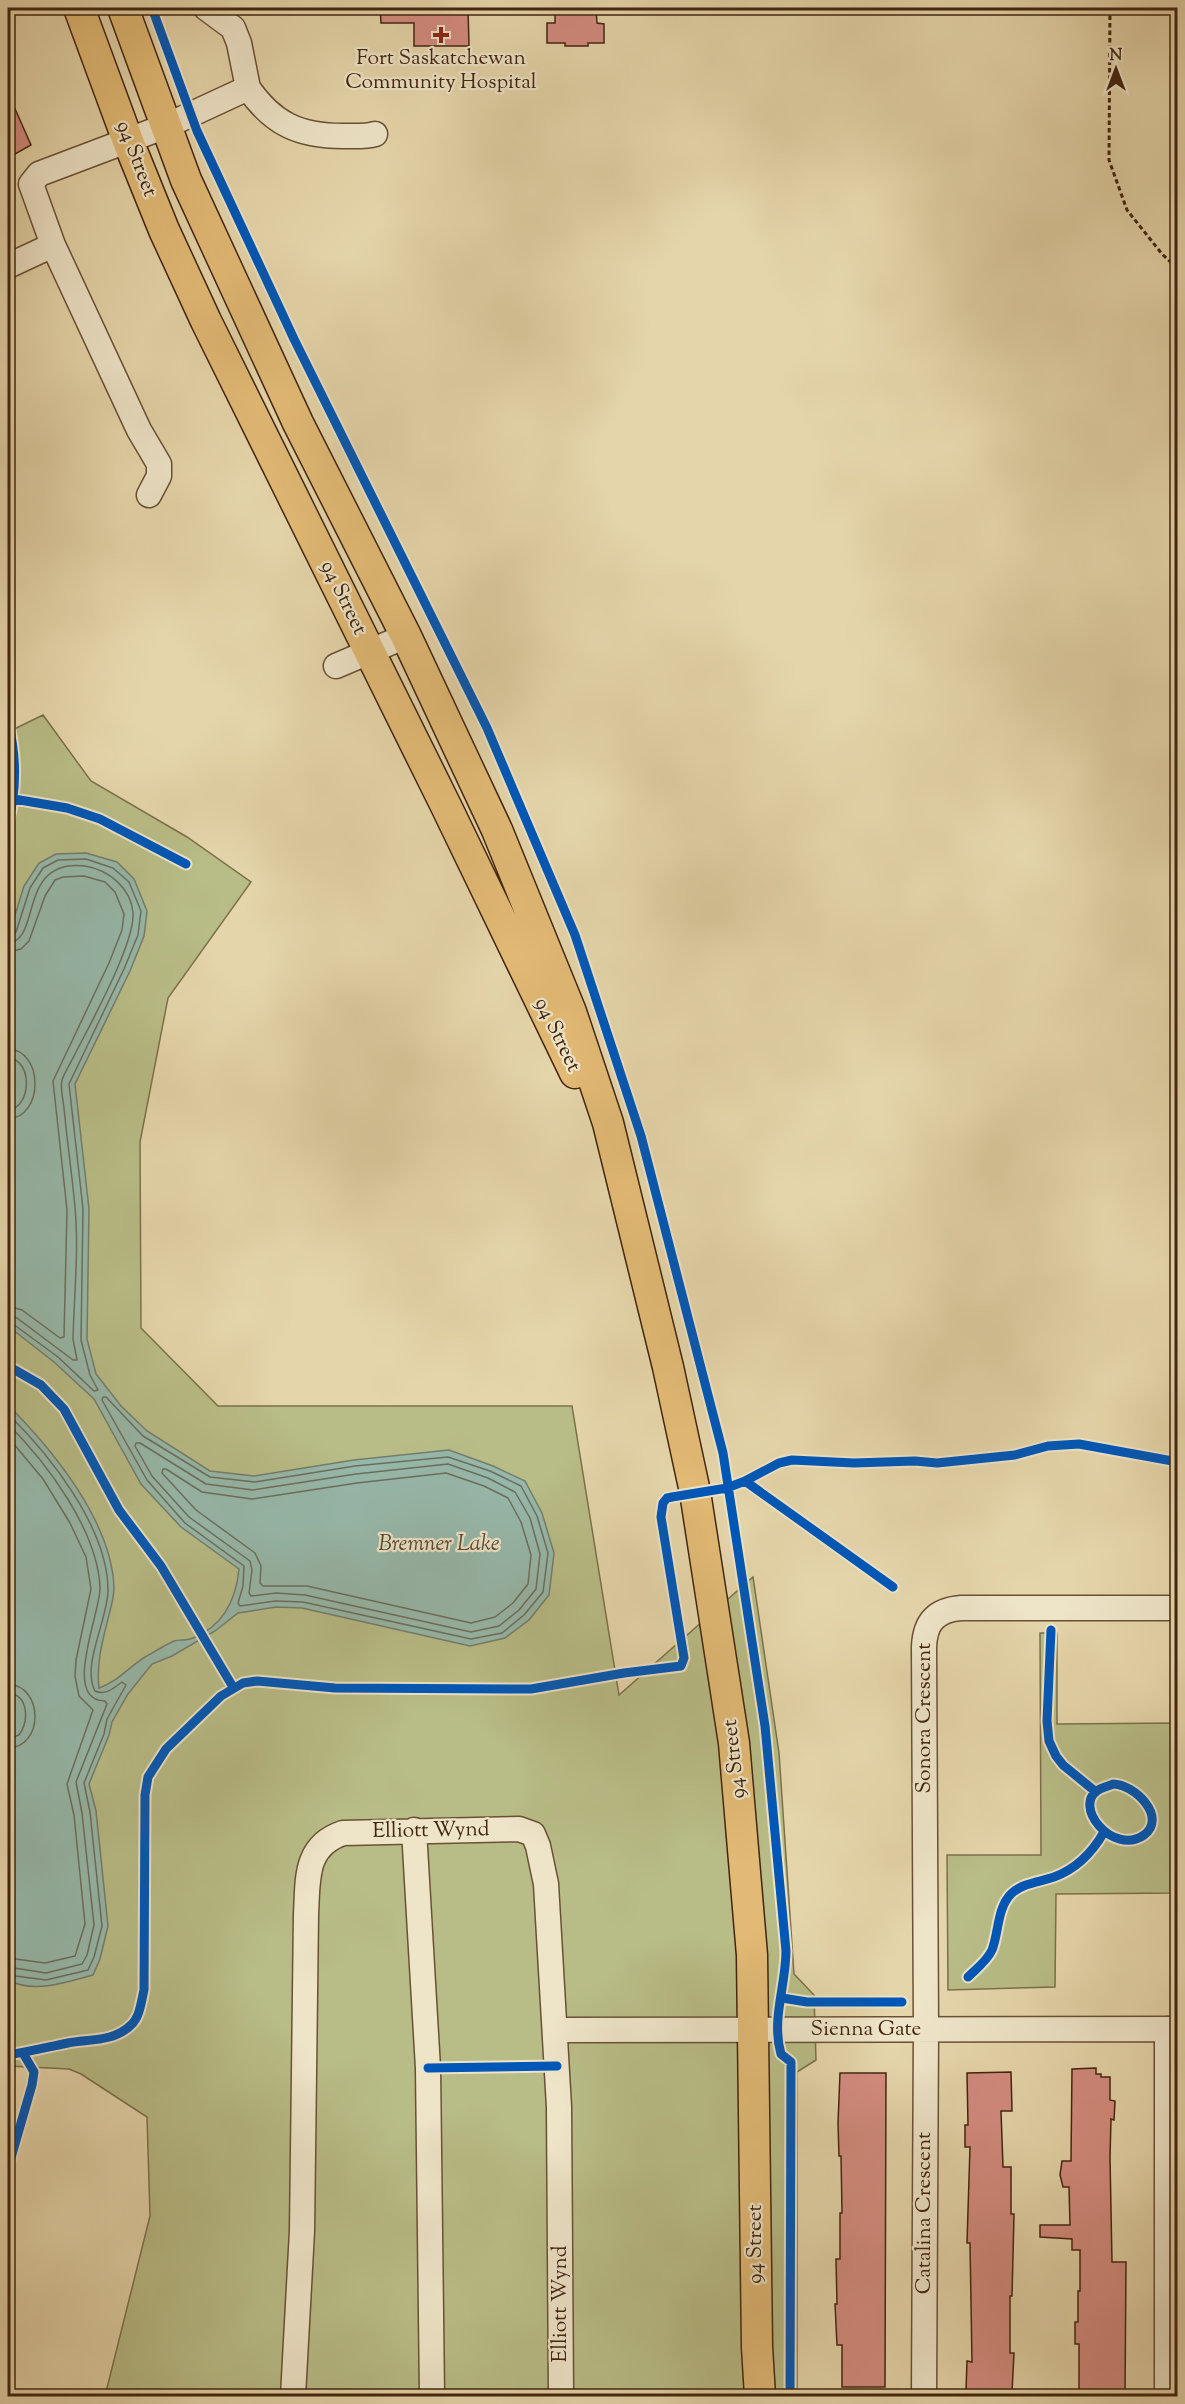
<svg xmlns="http://www.w3.org/2000/svg" width="1185" height="2404" viewBox="0 0 1185 2404" font-family="'Sorts Mill Goudy',serif">
  <style>
    .green { fill: #b8bc86; stroke: #7c704b; stroke-width: 1.5 }
    .water { fill: #96b8aa; stroke: #747d6c; stroke-width: 1.5 }
    .lines { fill: none; stroke-linecap: round; stroke-linejoin: round }
    .shore { stroke: #6c6e5d; stroke-width: 1.5 }
    .building { fill: #d48c80; stroke: #412510; stroke-width: 1.5 }
    .minor-casing { stroke: #6a5136; stroke-width: 27 }
    .major-casing { stroke: #412510; stroke-width: 33 }
    .path { stroke: #412510; stroke-width: 3; stroke-dasharray: 4.5 3; stroke-linecap: butt }
    .minor { stroke: #eee4c8; stroke-width: 24 }
    .major { stroke: #e2ba75; stroke-width: 30 }
    .cycleway-casing { stroke: #eee4c8; stroke-width: 13 }
    .cycleway { stroke: #0057b8; stroke-width: 9 }
    .poi-dot { fill: #8f2418; stroke: #eee4c8; stroke-width: 2 }
    .labels { text-anchor: middle; dominant-baseline: central; stroke-width: 4.5; stroke-linejoin: round; paint-order: stroke }
    .poi-label { font-size: 21px; fill: #412510; stroke: #eee4c8 }
    .street-label { font-size: 21px; fill: #412510; stroke: #eee4c8 }
    .water-label { font-size: 22px; font-style: italic; fill: #564a36; stroke: #eee4c8 }
  </style>
  <rect width="100%" height="100%" fill="#e5d5aa"/>
  <filter id="stains"><feTurbulence type="fractalNoise" baseFrequency=".00333" numOctaves="4"/><feColorMatrix values="0 0 0 0 .2 0 0 0 0 .09 0 0 0 0 .02 0 0 0 .5 -.17"/></filter>
  <radialGradient id="worn" r=".72"><stop offset=".6" stop-color="#630" stop-opacity="0"/><stop offset="1" stop-color="#630" stop-opacity=".3"/></radialGradient>
  <!-- green -->
  <path class="green" d="M43,715L91,781L187,837L251,882L168,998L140,1142L141,1328L218,1406H572L619,1695L753,1577L779,1753L794,1974L814,1995L816,2060L797,2072V2396H105L150,2216L147,2117L81,2074L69,2069L8,2066V732Z
    M1040,1633H1057V1724L1177,1723V1893L1056,1894L1055,1987L948,1990L947,1855H1041Z"/>
  <!-- water -->
  <path class="water" d="M86,853L117,862L134,879L147,911L144,936L130,971L75,1084L89,1209L87,1339L96,1374L121,1406L147,1431L210,1471L254,1476L354,1460L449,1450L493,1466L525,1481L542,1513L554,1553L549,1595L529,1620L505,1638L470,1646L302,1608L276,1607L238,1613L215,1631L172,1656L152,1664L128,1694L112,1722L109,1735L89,1784L96,1811L108,1926L100,1959L93,1975C67,1982 34,1994 8,1980V1731L13,1720L8,1703V1405C53,1450 112,1522 114,1588C114,1597 111,1607 109,1615C103,1639 96,1663 99,1688C117,1682 129,1667 145,1657C154,1652 165,1645 174,1641C180,1639 187,1641 193,1638C223,1626 236,1600 239,1569L181,1527L141,1484L94,1399L54,1362L8,1326V1121L12,1081L8,1055V952L11,928L24,886L39,863L56,854Z"/>
  <g class="lines">
    <!-- shore -->
    <path class="shore" d="M8,936L16,932L30,888L43,868L58,860L86,859L113,868L129,882L141,911L138,935L124,969L69,1084L83,1209L81,1340L90,1375L98,1390L94,1391L58,1357L13,1324L8,1323
      M8,943C42,941 17,858 85,866C109,870 131,888 133,913C135,943 91,1023 76,1052C72,1061 65,1071 62,1080C60,1089 63,1099 64,1108C67,1141 72,1174 75,1207C79,1250 74,1296 73,1339L77,1360H73L17,1318L8,1315
      M8,952L21,949L29,941L45,896L55,880L63,877L84,876L105,882L115,892L124,914L122,930L109,963L53,1081L67,1210L64,1337L60,1338L22,1310L8,1306
      M8,1049C44,1050 44,1117 8,1119
      M8,1058C33,1059 32,1108 8,1110
      M103,1397H106L143,1436L210,1477L255,1482L355,1466L448,1457L490,1471L521,1486L537,1516L548,1553L543,1592L524,1615L502,1633L471,1639L303,1602L275,1601L240,1606L238,1603L243,1586L244,1566L185,1523L147,1480L102,1400Z
      M8,1414C50,1455 107,1527 108,1589C109,1617 81,1665 95,1691C105,1696 114,1688 122,1682L126,1685L107,1719L104,1734L84,1783L90,1812L102,1926L94,1957L88,1970L46,1980L8,1975
      M8,1424C47,1463 98,1531 100,1588C101,1611 61,1701 105,1701L107,1704L76,1782L82,1813L94,1925L87,1955L82,1964L46,1973L8,1967
      M8,1437L43,1479L70,1523L86,1557L91,1589L76,1660L75,1676L79,1696L93,1710L67,1784L74,1815L85,1924L75,1956L45,1963L8,1958
      M136,1443H140L206,1484L253,1490L356,1474L448,1464L488,1478L515,1492L530,1518L540,1554L536,1589L519,1610L499,1626L471,1632L305,1595L276,1593L251,1596L249,1593L252,1570L250,1561L189,1517L152,1476L135,1446Z
      M163,1469H166L202,1492L252,1499L357,1483L446,1473L484,1486L508,1498L521,1522L531,1555L528,1584L513,1603L495,1617L471,1623L307,1586H263L260,1583L261,1566L255,1553L196,1510L162,1473Z
      M8,1684C44,1686 44,1747 8,1748
      M8,1693C29,1695 29,1721 19,1735L8,1739"/>
  </g>
  <!-- building -->
  <path class="building" d="M380,8H468L469,46H414V23H381Z
    M555,8H596L597,23L604,24V43H588V46H565V43H547V23H555Z
    M8,93L31,145L8,158Z
    M1096,2068V2074H1101V2077H1110V2100L1115,2101L1114,2120L1111,2119L1110,2157L1112,2262H1126L1125,2397H1079V2344H1075V2322H1078V2291H1080V2250H1072V2239L1040,2237V2225H1070L1069,2187H1063L1060,2175L1062,2161H1071L1072,2069Z
    M1011,2072L1012,2111H1001L1003,2167H1011V2214H1014L1012,2296H1010V2353H1014L1012,2392L966,2391L967,2361L972,2362L970,2243H967L970,2147H965V2125H968L967,2073Z
    M840,2073H886L885,2387H842V2345H837L835,2304H837L836,2259H840V2213H842L841,2156H839L838,2123Z"/>
  <g class="lines">
    <!-- minor casing -->
    <g class="minor-casing">
      <path id="minor" d="M248,88C273,124 299,136 343,136C354,136 365,137 375,134
        M8,266L53,245
        M149,495L159,476V464L139,430L53,245L31,184L39,174L166,126L248,88L239,43L233,28L206,8
        M336,666L406,636
        M414,1830L428,2068L432,2396
        M555,2030L1178,2029
        M293,2396L302,2231L306,1914C308,1880 304,1846 343,1833L519,1829L533,1834L538,1846L546,1884L559,2107L561,2396
        M924,2396L926,2030L924,1647C925,1622 936,1610 961,1608H1178
        M1167,2396V2029"/>
    </g>
    <!-- major casing -->
    <g class="major-casing">
      <path id="major" d="M79,8L128,141L164,230L206,321L446,806L575,1073
        M123,8L186,180L298,423L406,636L497,830L571,1012L608,1123L668,1367L695,1492L734,1743L752,1955L757,2347L760,2396"/>
    </g>
    <!-- path -->
    <path class="path" d="M1110,8L1109,160L1127,210L1162,254L1178,269"/>
    <!-- minor -->
    <use href="#minor" class="minor"/>
    <!-- major -->
    <use href="#major" class="major"/>
    <!-- cycleway casing -->
    <g class="cycleway-casing">
      <path id="cycleway" d="M152,8L197,131L294,339L487,728L575,935L641,1136L723,1453L765,1726L786,1951C786,1985 771,2020 781,2054L791,2062L790,2396
        M8,722C17,757 17,789 8,823
        M14,799L67,808L100,819L186,864
        M8,1366L41,1385L64,1409L119,1510L161,1566L233,1687
        M745,1481L893,1587
        M1051,1630L1047,1721L1049,1741L1056,1756L1063,1765L1096,1792
        M1113,1784C1134,1784 1168,1817 1144,1835C1113,1857 1070,1804 1100,1789C1104,1787 1109,1786 1113,1784Z
        M968,1977C976,1969 987,1961 992,1950C999,1932 997,1908 1011,1894C1022,1883 1040,1882 1054,1877C1076,1869 1092,1853 1104,1832
        M782,1998L807,2002H902
        M8,2055C28,2052 48,2047 68,2043C89,2039 114,2042 131,2025C140,2017 141,2002 144,1990L145,1795L148,1777L166,1749L221,1696L243,1683L257,1681L335,1688L531,1689L624,1673L681,1666L684,1658L661,1517L663,1503L667,1498L672,1497L727,1488L745,1481L779,1463L792,1460L854,1463L915,1461L937,1463L1015,1455L1048,1446L1079,1444L1178,1462
        M428,2068L557,2066
        M8,2168L32,2085L34,2072L23,2053"/>
    </g>
    <!-- cycleway -->
    <use href="#cycleway" class="cycleway"/>
  </g>
  <!-- markers -->
  <path class="poi-dot" d="M438 26h6v6h6v6h-6v6h-6v-6h-6v-6h6z"/>
  <g class="labels">
    <!-- poi labels -->
    <g class="poi-label">
      <text x="441" y="59">Fort Saskatchewan<tspan x="441" dy="24">Community Hospital</tspan></text>
    </g>
    <!-- street labels -->
    <g class="street-label">
      <text transform="translate(136 159) rotate(69)">94 Street</text>
      <text transform="translate(343 598) rotate(64)">94 Street</text>
      <text transform="translate(557 1035) rotate(64)">94 Street</text>
      <text transform="translate(925 1718) rotate(-90)">Sonora Crescent</text>
      <text transform="translate(735 1759) rotate(-96)">94 Street</text>
      <text transform="translate(431 1831) rotate(-1)">Elliott Wynd</text>
      <text x="866" y="2030">Sienna Gate</text>
      <text transform="translate(925 2213) rotate(-90)">Catalina Crescent</text>
      <text transform="translate(756 2244) rotate(-90)">94 Street</text>
      <text transform="translate(561 2304) rotate(-90)">Elliott Wynd</text>
    </g>
    <!-- water labels -->
    <g class="water-label">
      <text x="439" y="1545">Bremner Lake</text>
    </g>
  </g>
  <!-- margin -->
  <rect width="1185" height="2404" fill="none" stroke="#e5d5aa" stroke-width="30"/>
  <rect x="9" y="9" width="1167" height="2386" fill="none" stroke="#412510" stroke-width="3"/>
  <rect x="15" y="15" width="1155" height="2374" fill="none" stroke="#412510" stroke-width="1.5"/>
  <!-- north arrow -->
  <g transform="translate(1116 69)" stroke="#eee4c8" stroke-width="4.5" paint-order="stroke">
  <path d="M0-4.5L10 22L0 15L-10 22Z" fill="#412510"/>
  <text y="-9" font-size="16" font-weight="bold" text-anchor="middle" fill="#412510">N</text>
  </g>
  <rect width="100%" height="100%" filter="url(#stains)"/>
  <rect width="100%" height="100%" fill="url(#worn)"/>
</svg>
